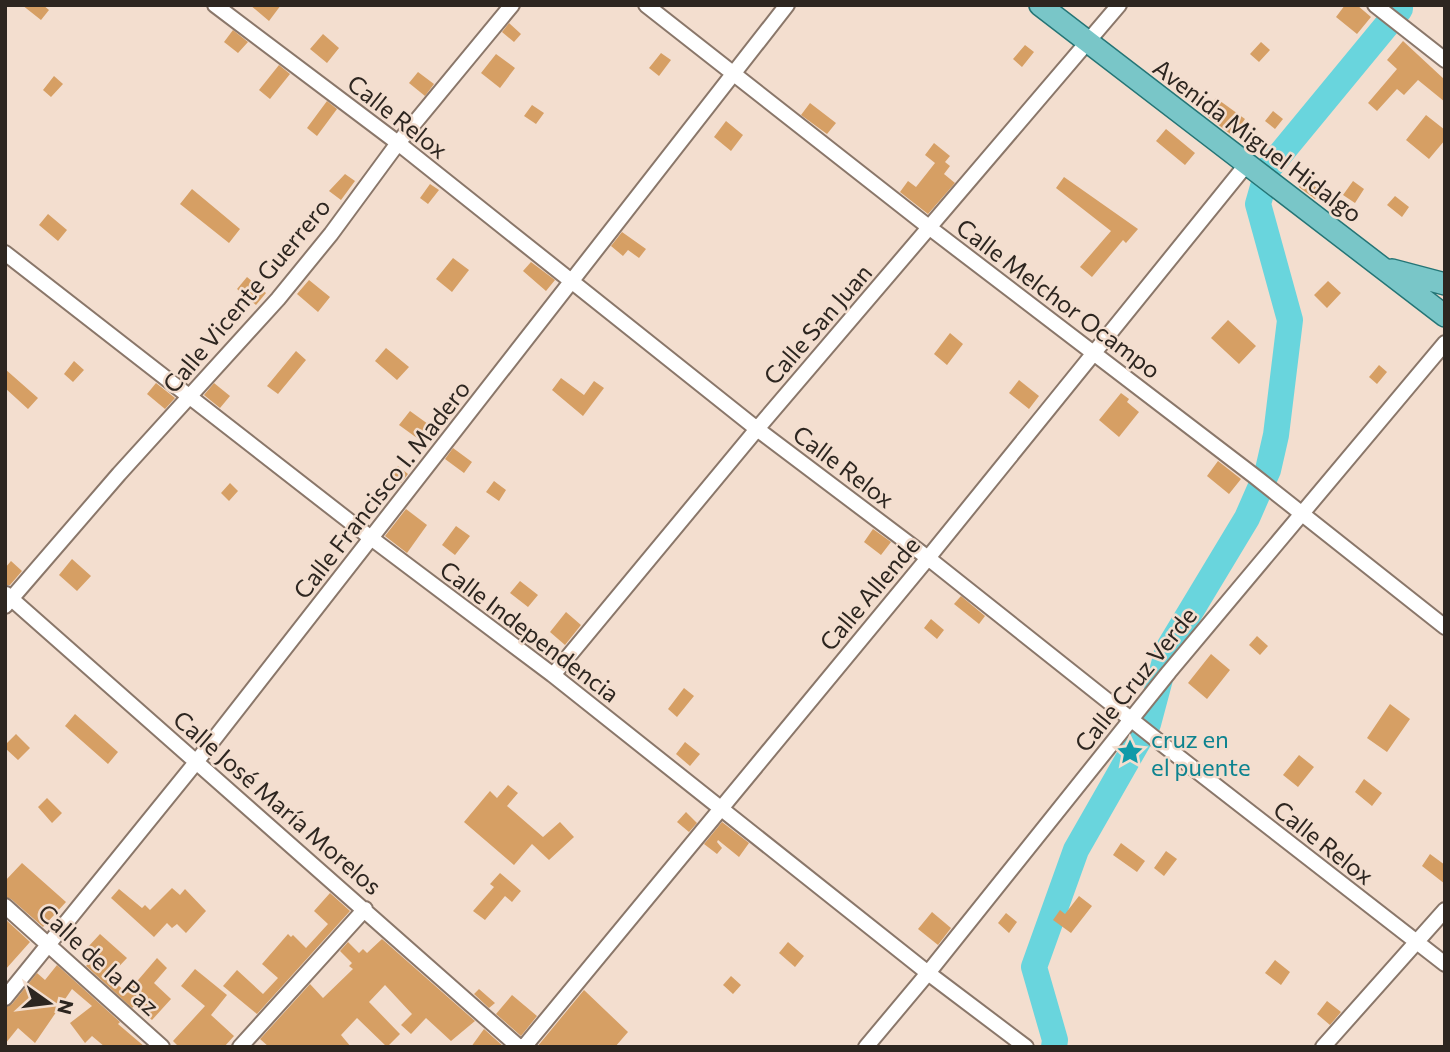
<svg xmlns="http://www.w3.org/2000/svg" width="1450" height="1052" viewBox="0 0 1450 1052" font-family="Commissioner,sans-serif">
  <style>
    .lines { fill: none; stroke-linecap: round; stroke-linejoin: round }
    .river { stroke: #69d5dd; stroke-width: 26 }
    .building { fill: #d69f64 }
    .street-casing { stroke: #8a776a; stroke-width: 18 }
    .primary-casing { stroke: #257576; stroke-width: 24 }
    .street { stroke: #fff; stroke-width: 14 }
    .primary { stroke: #79c6c8; stroke-width: 21 }
    .labels { text-anchor: middle; dominant-baseline: central; stroke-width: 5; stroke-linejoin: round; paint-order: stroke }
    .street-label { font-size: 24px; fill: #2d2620; stroke: #f3decf }
    .culture-label { font-size: 24px; fill: #0d838f; stroke: #f3decf; text-anchor: start }
  </style>
  <rect width="100%" height="100%" fill="#f3decf"/>
  <g class="lines">
    <!-- river -->
    <path class="river" d="M1054,1047L1055,1040L1034,967L1076,850L1148,724L1168,649L1247,518L1268,470L1276,435L1290,320L1258,204L1268,169L1400,9V5"/>
  </g>
  <!-- building -->
  <path class="building" d="M22,5H43L49,10L41,20Z
    M250,5H281L269,21Z
    M1345,5H1357L1371,17L1357,34L1336,17Z
    M509,23L521,34L514,42L502,32Z
    M233,30L248,42L238,53L224,42Z
    M323,34L339,48L327,63L310,49Z
    M1403,41L1445,80V102L1418,80L1404,95L1397,89L1377,111L1368,103L1397,69L1387,60Z
    M1261,42L1270,50L1259,62L1250,54Z
    M1025,45L1034,52L1022,67L1013,59Z
    M661,53L671,60L659,76L649,68Z
    M496,54L515,68L500,88L481,73Z
    M279,65L290,74L270,99L259,90Z
    M418,72L434,84L425,96L409,83Z
    M54,76L63,84L51,97L43,90Z
    M1216,98L1245,119L1233,136L1204,114Z
    M327,101L337,109L317,136L307,128Z
    M810,103L836,123L827,134L801,115Z
    M532,105L544,113L536,124L524,116Z
    M1273,111L1283,119L1275,129L1265,121Z
    M1426,115L1445,130V140L1429,159L1406,140Z
    M726,121L743,135L731,151L714,137Z
    M1166,129L1195,153L1185,165L1156,141Z
    M934,143L950,156L945,162L950,166L944,174L955,183L928,214L900,192L908,181L916,187L935,163L925,155Z
    M345,174L355,181L341,200L329,191Z
    M1064,177L1138,229L1126,243L1123,240L1092,277L1080,267L1111,231L1056,188Z
    M1305,179L1321,191L1315,199L1299,187Z
    M1353,181L1364,189L1355,203L1343,195Z
    M430,184L439,190L428,204L420,198Z
    M192,189L240,229L229,243L180,204Z
    M1395,196L1409,207L1402,217L1387,205Z
    M48,214L67,230L58,241L39,225Z
    M622,232L646,249L639,258L628,250L623,256L611,246Z
    M453,258L469,270L452,292L436,279Z
    M531,262L555,280L546,291L523,271Z
    M247,277L266,293L256,305L237,289Z
    M309,280L330,297L318,312L297,294Z
    M1328,281L1341,293L1327,308L1314,295Z
    M1228,320L1256,346L1239,364L1211,338Z
    M950,333L963,344L947,365L934,354Z
    M386,348L409,367L397,380L375,361Z
    M296,351L306,360L278,394L267,386Z
    M74,361L84,370L73,382L64,374Z
    M1379,365L1387,372L1377,384L1369,377Z
    M5,369L38,398L28,409L5,388Z
    M561,378L584,395L594,381L604,388L583,416L552,390Z
    M1019,380L1039,396L1029,409L1009,393Z
    M156,383L175,398L165,409L147,394Z
    M214,383L230,396L220,408L204,395Z
    M1121,393L1129,399L1127,402L1139,412L1119,437L1099,420Z
    M410,411L428,424L417,438L399,425Z
    M453,448L472,462L464,473L445,459Z
    M1218,461L1241,479L1229,494L1207,476Z
    M398,466L408,474L401,483L390,475Z
    M494,481L506,490L499,501L486,492Z
    M230,483L238,491L229,501L221,493Z
    M406,509L427,525L407,553L385,536Z
    M456,526L470,536L455,555L442,545Z
    M873,529L891,542L881,555L864,542Z
    M72,559L91,576L77,591L59,575Z
    M11,561L22,571L10,585H5V568Z
    M520,581L538,595L528,607L510,593Z
    M961,596L985,616L979,624L954,604Z
    M566,612L581,625L565,645L550,632Z
    M931,619L944,630L937,639L924,628Z
    M1257,636L1268,646L1260,655L1249,645Z
    M1211,654L1230,670L1207,699L1188,683Z
    M684,688L694,696L677,717L668,709Z
    M1390,704L1410,719L1387,752L1367,738Z
    M75,714L118,752L108,764L65,726Z
    M16,734L30,748L18,760L5,748V745Z
    M685,742L700,754L690,766L676,754Z
    M1299,755L1314,767L1298,787L1283,775Z
    M1364,779L1382,793L1372,806L1355,792Z
    M508,785L518,793L507,806L543,837L560,822L574,837L549,860L532,844L514,865L464,822L490,791L497,798Z
    M47,798L62,813L52,823L38,807Z
    M686,812L697,823L689,832L677,822Z
    M722,822L749,843L739,857L718,840L717,842L722,848L717,854L704,844Z
    M1121,843L1145,861L1137,872L1113,855Z
    M1166,851L1177,859L1164,876L1154,868Z
    M1430,854L1445,865V884L1422,866Z
    M22,863L66,902L43,927L11,899L5,897V881Z
    M500,873L521,891L512,902L505,896L485,920L473,911L494,887L490,884Z
    M172,888L180,895L185,889L206,911L186,933L177,924L172,928L167,923L154,937L111,898L119,889L142,908L145,905L150,910Z
    M330,893L350,911L257,1014L223,986L237,970L263,994L278,978L262,964L288,934L291,937L293,935L306,948L328,924L314,911Z
    M1079,896L1092,906L1071,933L1053,920L1060,910L1065,914Z
    M932,912L951,928L938,945L918,929Z
    M1006,913L1017,922L1009,933L998,923Z
    M5,919L30,942L5,970Z
    M100,934L127,958L109,977L127,993L157,958L167,968L154,983L171,999L152,1020L135,1005L132,1008L86,966L96,955L88,947Z
    M382,939L475,1021L451,1041L426,1018L411,1034L401,1025L412,1014L385,985L369,1002L400,1034L387,1047L357,1018L341,1035L351,1047H269L260,1039L310,984L323,998L353,969L349,966L352,963L340,951L348,942L359,953L363,949L367,953Z
    M788,942L804,956L795,967L779,953Z
    M1275,960L1290,972L1281,985L1265,973Z
    M57,965L120,1022L118,1024L145,1047H105L92,1036L85,1043L70,1023L92,1006L72,989L35,1043L18,1028L5,1044V1007L12,1004L37,973L45,980Z
    M195,969L227,995L211,1015L234,1036L224,1047H179L173,1041L205,1006L181,986Z
    M731,976L741,985L733,994L723,985Z
    M479,989L495,1003L489,1008L474,994Z
    M584,990L628,1032L615,1047H537Z
    M512,995L537,1016L521,1036L496,1014Z
    M1327,1001L1341,1012L1330,1025L1317,1014Z
    M484,1029L504,1047H471Z"/>
  <g class="lines">
    <!-- street casing -->
    <g class="street-casing">
      <path id="street" d="M215,5L398,143L757,429L928,558L1157,740L1445,964
        M646,5L930,228L1253,475L1445,627
        M1375,5L1445,60
        M5,253L371,538L553,675L928,973L1026,1047
        M6,594L519,1047
        M5,606L119,474L278,299L331,234L398,143L512,5
        M553,675L757,429L1119,5
        M5,906L162,1047
        M5,998L197,761L787,5
        M240,1047L365,909
        M524,1047L928,558L1246,165
        M866,1047L928,973L1169,672L1445,343
        M1323,1047L1445,910"/>
    </g>
    <!-- primary casing -->
    <g class="primary-casing">
      <path id="primary" d="M1040,5L1445,316
        M1392,270L1445,284"/>
    </g>
    <!-- street -->
    <use href="#street" class="street"/>
    <!-- primary -->
    <use href="#primary" class="primary"/>
  </g>
  <!-- icons -->
  <defs>
    <g id="sight-bare" transform="scale(2.1)"><path d="M0-6L1.8-2.2L6-1.7L2.9 1.2L3.7 5.4L0 3.3L-3.7 5.4L-2.9 1.2L-6-1.7L-1.8-2.2Z" fill="#0f9aa8" stroke="#f3decf" stroke-width="2.5" paint-order="stroke"/></g>
  </defs>
  <g fill-rule="evenodd">
    <use href="#sight-bare" x="1130" y="752"/>
  </g>
  <g class="labels">
    <!-- street labels -->
    <g class="street-label">
      <text transform="translate(398 116) rotate(38)">Calle Relox</text>
      <text transform="translate(1258 140) rotate(37)">Avenida Miguel Hidalgo</text>
      <text transform="translate(246 295) rotate(-50)">Calle Vicente Guerrero</text>
      <text transform="translate(1059 298) rotate(37)">Calle Melchor Ocampo</text>
      <text transform="translate(817 324) rotate(-49)">Calle San Juan</text>
      <text transform="translate(844 466) rotate(37)">Calle Relox</text>
      <text transform="translate(381 489) rotate(-52)">Calle Francisco I. Madero</text>
      <text transform="translate(869 593) rotate(-50)">Calle Allende</text>
      <text transform="translate(530 631) rotate(37)">Calle Independencia</text>
      <text transform="translate(1135 679) rotate(-51)">Calle Cruz Verde</text>
      <text transform="translate(278 802) rotate(41)">Calle José María Morelos</text>
      <text transform="translate(1324 842) rotate(38)">Calle Relox</text>
      <text transform="translate(99 959) rotate(42)">Calle de la Paz</text>
    </g>
    <!-- culture labels -->
    <g class="culture-label">
      <text x="1151" y="738">cruz en<tspan x="1151" dy="28">el puente</tspan></text>
    </g>
  </g>
  <!-- border -->
  <rect width="1450" height="1052" fill="none" stroke="#2d2620" stroke-width="14"/>
  <!-- north arrow -->
  <g transform="translate(49 1003) rotate(104)" stroke="#f3decf" stroke-width="5" paint-order="stroke">
  <path d="M0-5L12 26L0 18L-12 26Z" fill="#2d2620"/>
  <text y="-10" font-size="19" font-weight="bold" text-anchor="middle" fill="#2d2620">N</text>
  </g>
</svg>
